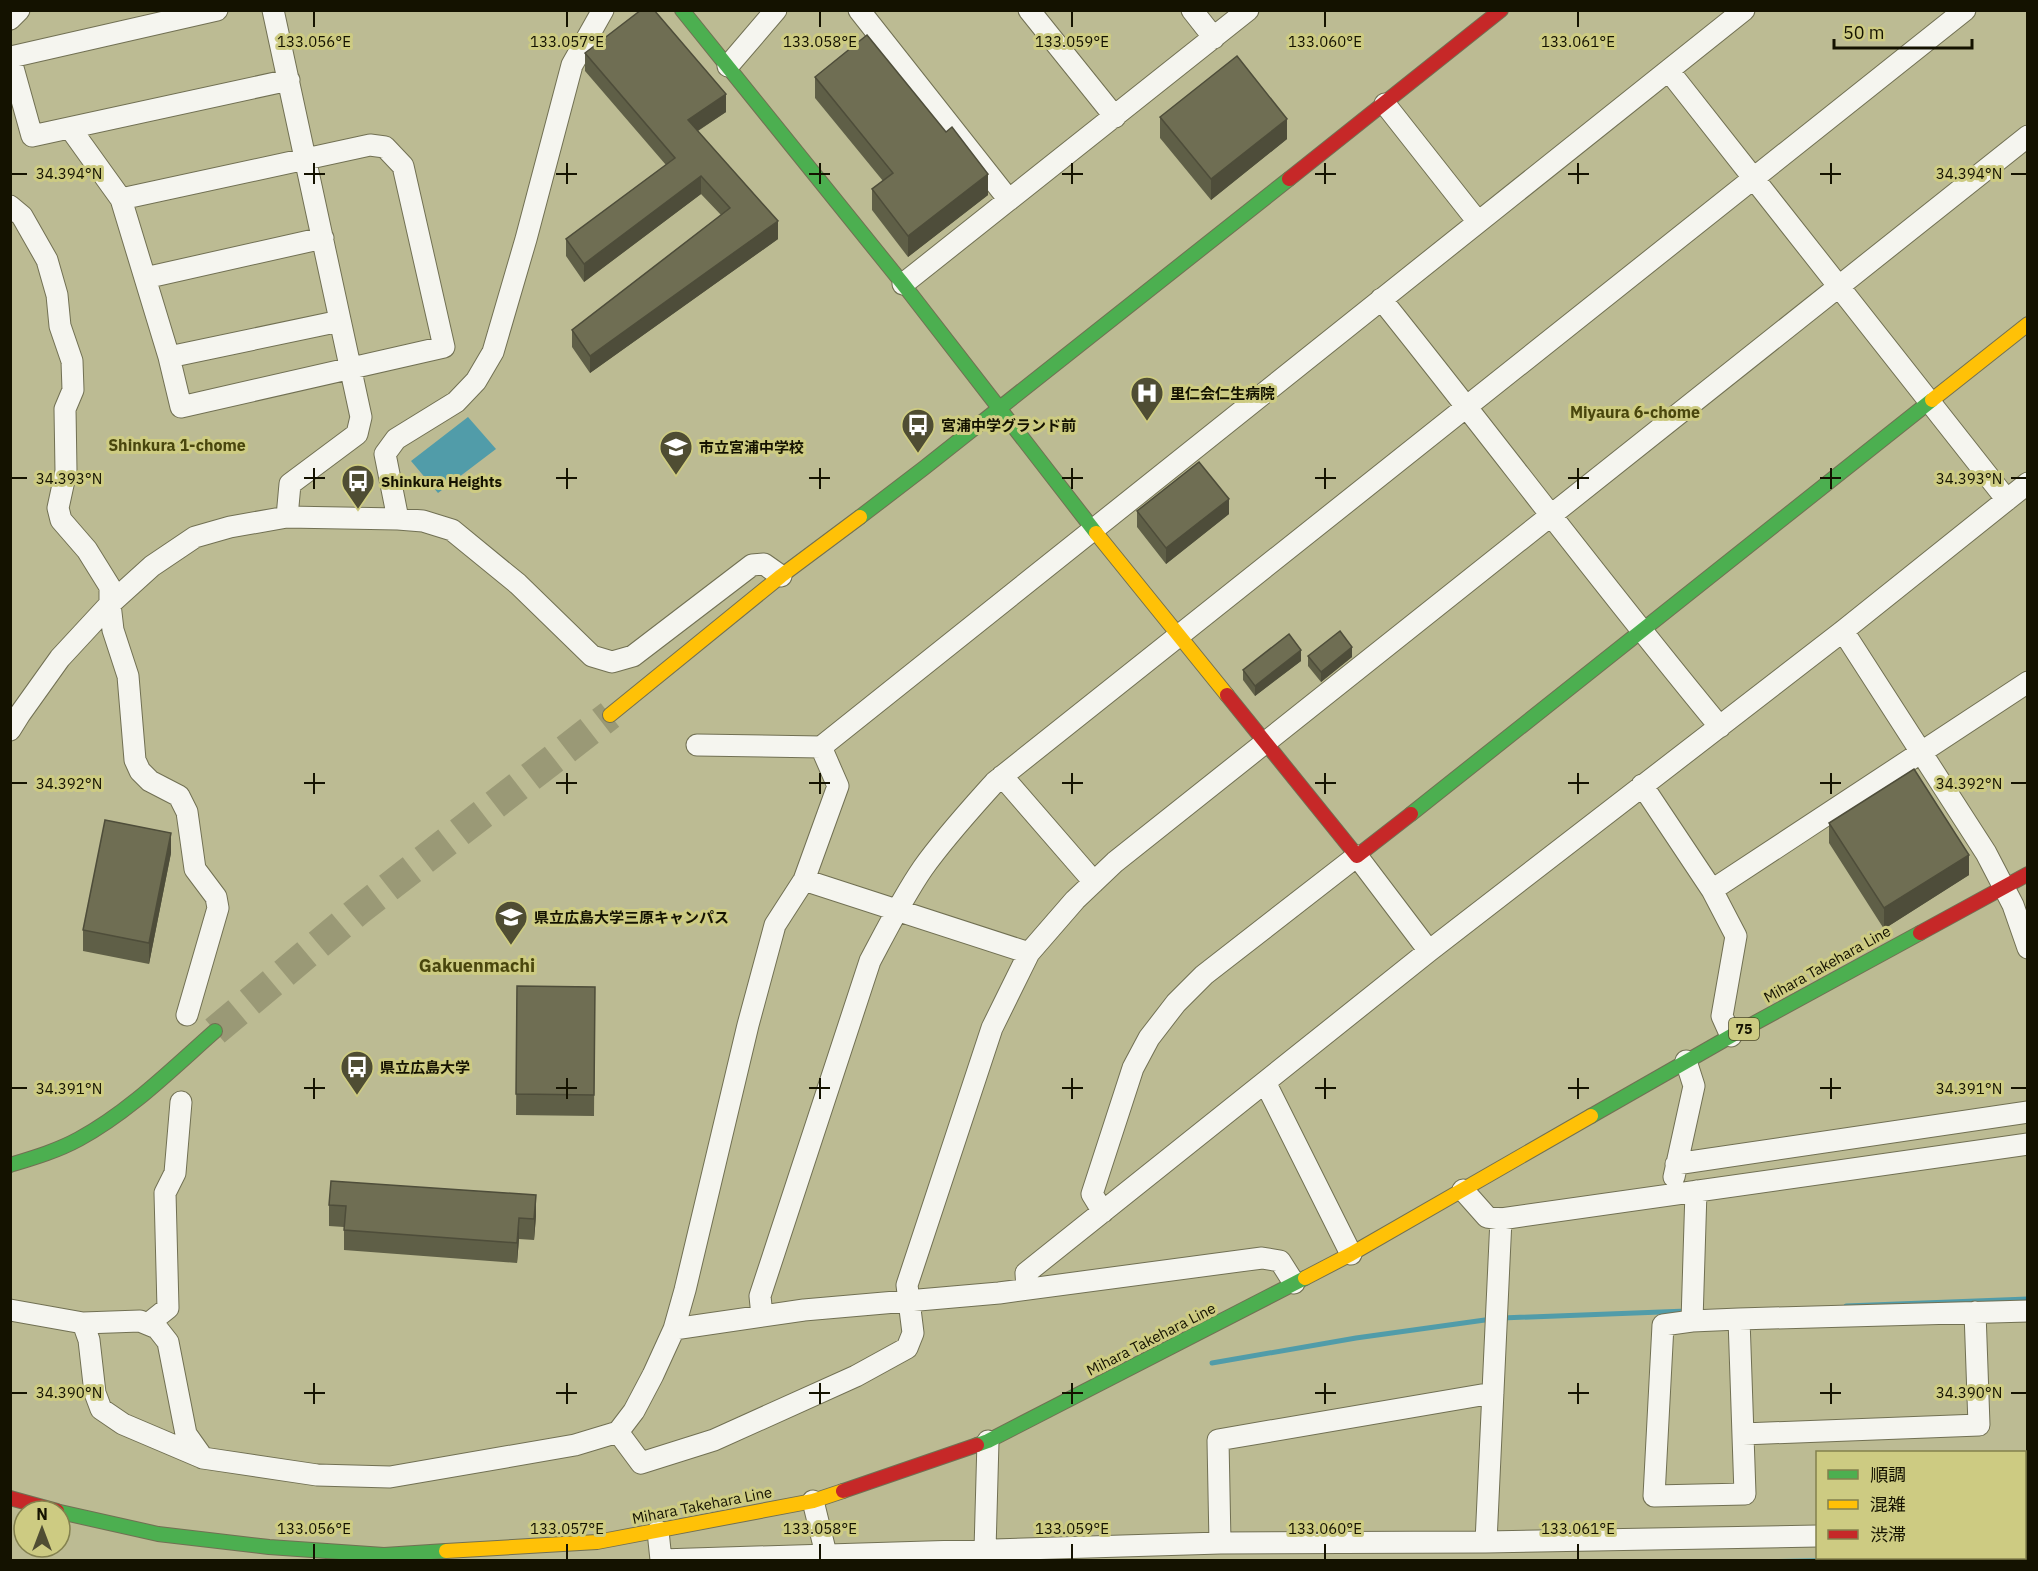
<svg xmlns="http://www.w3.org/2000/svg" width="2038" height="1571" viewBox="0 0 2038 1571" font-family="'IBM Plex Sans','Noto Sans JP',sans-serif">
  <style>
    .water { fill: #519ca9 }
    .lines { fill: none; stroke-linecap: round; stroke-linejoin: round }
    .stream { stroke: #519ca9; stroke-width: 5 }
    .secondary-tunnel { stroke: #9a9976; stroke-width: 30; stroke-dasharray: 30 15; stroke-linecap: butt }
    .street-casing { stroke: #717053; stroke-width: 23 }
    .fast-casing { stroke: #717053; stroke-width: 16 }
    .slow-casing { stroke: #717053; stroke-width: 16 }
    .jam-casing { stroke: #717053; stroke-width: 16 }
    .street { stroke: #f5f5ef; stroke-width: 21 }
    .fast { stroke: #4caf50; stroke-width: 14 }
    .slow { stroke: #ffc107; stroke-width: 14 }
    .jam { stroke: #c62828; stroke-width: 14 }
    .wall { fill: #5f5f47 }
    .shaded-wall { fill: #4e4d3a }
    .building { fill: #6f6e53; stroke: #4e4d3a; stroke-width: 1.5 }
    .ticks { fill: none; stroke: #141200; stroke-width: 2 }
    .labels { text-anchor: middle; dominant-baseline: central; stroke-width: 6; stroke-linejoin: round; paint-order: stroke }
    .shield { fill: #cdcb82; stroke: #4c4a27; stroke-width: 1.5 }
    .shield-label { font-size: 14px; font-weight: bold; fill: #141200 }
    .poi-label { font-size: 15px; font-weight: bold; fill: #141200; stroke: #cdcb82; text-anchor: start }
    .street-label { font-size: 15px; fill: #141200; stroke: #cdcb82 }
    .neighbourhood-label { font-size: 16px; font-weight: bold; fill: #49460d; stroke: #cdcb82 }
    .quarter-label { font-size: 18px; font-weight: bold; fill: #49460d; stroke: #cdcb82 }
    .ticks-label { font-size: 15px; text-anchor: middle; fill: #141200; stroke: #cdcb82; stroke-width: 6; stroke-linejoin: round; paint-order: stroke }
  </style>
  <rect width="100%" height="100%" fill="#bcbb93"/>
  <!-- water -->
  <path class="water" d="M468,417L496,449L438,493L411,461Z
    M2025,1553H2027V1560H1732L1822,1558H2024Z"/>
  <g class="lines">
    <!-- stream -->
    <path class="stream" d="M1846,1306L2028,1299
      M1502,1318L1687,1311
      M1212,1363L1356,1338L1492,1319"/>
    <!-- secondary-tunnel -->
    <path class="secondary-tunnel" d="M215,1031L358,911L610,715"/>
    <!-- street casing -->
    <g class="street-casing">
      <path id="street" d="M273,10L361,417L357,434L290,484L287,517
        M859,10L1009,200
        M1029,10L1115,117
        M1192,10L1214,38
        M10,19L19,10
        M10,57L32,136L289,80
        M11,57L217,10
        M728,66L776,10
        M1669,71L2007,500
        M1385,104L1478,222
        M70,128L121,199L169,357L181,407L444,347L403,166L385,147L370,145L121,199
        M10,206L22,216L47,260L57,295L60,326L72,361L73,390L65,409L66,471L58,508L61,520L87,550L110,587V604L113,630L128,676L135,760L140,771L150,781L179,796L187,812L195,869L216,897L218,908L187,1015
        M145,278L323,238
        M903,284L1248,10
        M1381,299C1495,441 1604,587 1720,727
        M169,357L340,321
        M398,519L385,454L396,439L456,402L476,381L493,352L526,239L572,65L603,10
        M1843,631L1986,853L2013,905L2028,948
        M10,730L20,714L60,658L110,604L152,566L195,537L230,527L287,517L398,519L423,521L452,530L518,584L592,656L612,662L633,656L752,565L764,564L781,576
        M697,745L821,747L1744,10
        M1002,776L1094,882
        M1642,785L1712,890L1736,936L1722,1016L1731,1036
        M804,880L1029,953
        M1712,890L2028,682
        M1265,1082L1351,1254
        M1676,1164L2028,1112
        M1674,1177L1694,1086L1686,1061
        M1463,1190L1487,1217L1501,1219L2028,1144
        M1103,1212L1092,1194L1133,1068L1149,1038L1176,1003L1204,975L1357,856L1429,951
        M1027,1289L1026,1273L1429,951L1843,631L2028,483
        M10,1310L83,1323L140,1321L157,1328L168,1342L186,1434L203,1458L317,1475L390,1477L575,1445L618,1432L634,1411L653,1375L674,1329L685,1290L748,1025L775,925L804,880L838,786L821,747
        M762,1316L760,1296L870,961C887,929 903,897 923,868C945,837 970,810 995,782L1965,10
        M1739,1319L1745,1494L1654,1496L1663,1325L1692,1321L1739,1319L2028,1311
        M1692,1321L1696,1191
        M83,1323L89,1340L95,1393L101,1409L123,1424L203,1458
        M148,1324L168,1308L165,1193L175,1173L181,1102
        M674,1329L804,1310L999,1293L1262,1258L1280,1261L1294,1283
        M618,1432L641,1463L714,1440L856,1376L907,1348L913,1333L907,1285L992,1028L1029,953L1075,900L1115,862L2028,136
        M1743,1434L1979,1425L1975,1312
        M813,1501L826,1554
        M658,1531L661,1560L1220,1543L1486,1542L1818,1536
        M2024,1532H2028
        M1486,1542L1501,1219
        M1220,1543L1218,1440L1493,1393
        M985,1550L988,1441"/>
    </g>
    <!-- fast casing -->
    <g class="fast-casing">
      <path id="fast" d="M682,10L903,284L1096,533
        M860,517L924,468L1289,179
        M1411,814L1932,400
        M1591,1116L1731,1036L1920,933
        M10,1165C33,1158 57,1151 79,1139C129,1112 172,1069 215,1031
        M977,1445L988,1441L1305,1278
        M60,1512L158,1534L269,1547L384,1555L446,1551"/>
    </g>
    <!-- slow casing -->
    <g class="slow-casing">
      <path id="slow" d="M1932,400L2028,324
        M1096,533L1227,695
        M610,715L781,576L860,517
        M1305,1278L1351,1254L1591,1116
        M446,1551L597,1542L813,1501L843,1491"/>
    </g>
    <!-- jam casing -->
    <g class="jam-casing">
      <path id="jam" d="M1289,179L1501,10
        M1227,695L1357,856L1411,814
        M1920,933L2028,874
        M843,1491L977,1445
        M10,1498L57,1511"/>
    </g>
    <!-- street -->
    <use href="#street" class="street"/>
    <!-- fast -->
    <use href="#fast" class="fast"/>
    <!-- slow -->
    <use href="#slow" class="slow"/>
    <!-- jam -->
    <use href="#jam" class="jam"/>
  </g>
  <!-- wall -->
  <path class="wall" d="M585,53L726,112L698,131L778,239L590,373L572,347V330L721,215L701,194L584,282L566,256V239L666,165L585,71Z
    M815,77L988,195L908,257L872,210V189L883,181L815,98Z
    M1160,117L1287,139L1211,200L1160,138Z
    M1137,511L1229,514L1166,564L1137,527Z
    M1308,656L1352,657L1321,682L1308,666Z
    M1301,661L1255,696L1243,680V670Z
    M1829,823L1969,875L1884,929L1829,843Z
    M171,853L149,964L83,951V930Z
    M517,986L595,987L594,1116L516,1115Z
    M329,1205L536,1216L534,1240L519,1239L517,1263L344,1250V1227L329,1226Z"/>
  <!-- shaded-wall -->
  <path class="shaded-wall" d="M726,94V112L688,137V120Z
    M1287,119V139L1211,200V179Z
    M988,174V195L908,257V236Z
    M701,176V194L584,282V264Z
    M778,221V239L590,373V356Z
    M1229,499V514L1166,564V548Z
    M1352,647V657L1321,682V672Z
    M1301,650V661L1255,696V686Z
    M171,833V853L149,964V943Z
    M1969,855V875L1884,929V908Z
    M536,1195V1216L534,1240V1219Z
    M519,1218V1239L517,1263V1243Z"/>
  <!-- building -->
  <path class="building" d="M641,10H654L726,94L688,120L778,221L590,356L572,330L730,208L701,176L584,264L566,239L675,158L585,53Z
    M867,35L946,132L952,127L988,174L908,236L872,189L893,173L815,77Z
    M1237,56L1287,119L1211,179L1160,117Z
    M1199,462L1229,499L1166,548L1137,511Z
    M1340,631L1352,647L1321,672L1308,656Z
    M1289,634L1301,650L1255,686L1243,670Z
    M1914,769L1969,855L1884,908L1829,823Z
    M105,820L171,833L149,943L83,930Z
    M517,986L595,987L594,1095L516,1094Z
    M331,1181L536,1195L534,1219L519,1218L517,1243L344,1230L346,1206L329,1205Z"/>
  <!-- ticks -->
  <path class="ticks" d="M314,12V27M567,12V27M820,12V27M1072,12V27M1325,12V27M1578,12V27M314,163V184M567,163V184M820,163V184M1072,163V184M1325,163V184M1578,163V184M1831,163V184M12,174H27M304,174H325M556,174H577M809,174H830M1062,174H1083M1315,174H1336M1568,174H1589M1820,174H1841M2011,174H2026M314,468V489M567,468V489M820,468V489M1072,468V489M1325,468V489M1578,468V489M1831,468V489M12,478H27M304,478H325M556,478H577M809,478H830M1062,478H1083M1315,478H1336M1568,478H1589M1820,478H1841M2011,478H2026M314,773V794M567,773V794M820,773V794M1072,773V794M1325,773V794M1578,773V794M1831,773V794M12,783H27M304,783H325M556,783H577M809,783H830M1062,783H1083M1315,783H1336M1568,783H1589M1820,783H1841M2011,783H2026M314,1078V1099M567,1078V1099M820,1078V1099M1072,1078V1099M1325,1078V1099M1578,1078V1099M1831,1078V1099M12,1088H27M304,1088H325M556,1088H577M809,1088H830M1062,1088H1083M1315,1088H1336M1568,1088H1589M1820,1088H1841M2011,1088H2026M314,1383V1404M567,1383V1404M820,1383V1404M1072,1383V1404M1325,1383V1404M1578,1383V1404M1831,1383V1404M12,1393H27M304,1393H325M556,1393H577M809,1393H830M1062,1393H1083M1315,1393H1336M1568,1393H1589M1820,1393H1841M2011,1393H2026M314,1544V1559M567,1544V1559M820,1544V1559M1072,1544V1559M1325,1544V1559M1578,1544V1559"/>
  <!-- icons -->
  <defs>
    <g id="hospital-pin" transform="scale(1.725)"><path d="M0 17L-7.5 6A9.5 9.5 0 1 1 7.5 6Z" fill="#4f4d33" stroke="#cdcb82"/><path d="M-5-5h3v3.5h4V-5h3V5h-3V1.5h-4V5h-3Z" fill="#fff"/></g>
    <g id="bus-pin" transform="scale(1.725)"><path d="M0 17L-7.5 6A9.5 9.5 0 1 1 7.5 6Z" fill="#4f4d33" stroke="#cdcb82"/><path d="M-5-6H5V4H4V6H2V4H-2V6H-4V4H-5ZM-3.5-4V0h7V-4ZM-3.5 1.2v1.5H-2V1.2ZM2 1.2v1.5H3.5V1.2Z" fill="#fff"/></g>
    <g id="school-pin" transform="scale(1.725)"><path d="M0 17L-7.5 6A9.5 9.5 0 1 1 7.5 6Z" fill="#4f4d33" stroke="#cdcb82"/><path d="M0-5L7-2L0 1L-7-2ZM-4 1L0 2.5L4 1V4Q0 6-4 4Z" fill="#fff"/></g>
    <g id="university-pin" transform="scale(1.725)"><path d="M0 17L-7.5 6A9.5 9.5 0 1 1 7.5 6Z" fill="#4f4d33" stroke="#cdcb82"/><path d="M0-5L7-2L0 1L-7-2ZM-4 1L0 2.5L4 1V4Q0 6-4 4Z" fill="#fff"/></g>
  </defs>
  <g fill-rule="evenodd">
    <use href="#hospital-pin" x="1147" y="393"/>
    <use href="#bus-pin" x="918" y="425"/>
    <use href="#school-pin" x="676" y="447"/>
    <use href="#bus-pin" x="358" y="481"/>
    <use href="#university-pin" x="511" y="917"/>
    <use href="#bus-pin" x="357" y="1067"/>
  </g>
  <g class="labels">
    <!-- shield labels -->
    <rect class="shield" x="1729" y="1018" width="30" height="22" rx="4.5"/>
    <g class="shield-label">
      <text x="1744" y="1029">75</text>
    </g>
    <!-- poi labels -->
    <g class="poi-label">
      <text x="1170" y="393">里仁会仁生病院</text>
      <text x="941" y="425">宮浦中学グランド前</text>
      <text x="699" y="447">市立宮浦中学校</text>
      <text x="381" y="481">Shinkura Heights</text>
      <text x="534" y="917">県立広島大学三原キャンパス</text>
      <text x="380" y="1067">県立広島大学</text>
    </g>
    <!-- street labels -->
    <g class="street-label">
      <text transform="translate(1827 964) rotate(-29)">Mihara Takehara Line</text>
      <text transform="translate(1151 1339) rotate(-27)">Mihara Takehara Line</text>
      <text transform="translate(702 1505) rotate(-11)">Mihara Takehara Line</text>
    </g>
    <!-- neighbourhood labels -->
    <g class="neighbourhood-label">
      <text x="1635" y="412">Miyaura 6-chome</text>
      <text x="177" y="445">Shinkura 1-chome</text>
    </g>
    <!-- quarter labels -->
    <g class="quarter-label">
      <text x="477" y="965">Gakuenmachi</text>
    </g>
  </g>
  <g class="ticks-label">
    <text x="314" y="47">133.056°E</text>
    <text x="567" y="47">133.057°E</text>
    <text x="820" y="47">133.058°E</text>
    <text x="1072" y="47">133.059°E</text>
    <text x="1325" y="47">133.060°E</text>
    <text x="1578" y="47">133.061°E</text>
    <text x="69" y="179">34.394°N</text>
    <text x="1969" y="179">34.394°N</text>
    <text x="69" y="484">34.393°N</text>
    <text x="1969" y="484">34.393°N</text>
    <text x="69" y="789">34.392°N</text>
    <text x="1969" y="789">34.392°N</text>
    <text x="69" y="1094">34.391°N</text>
    <text x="1969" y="1094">34.391°N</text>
    <text x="69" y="1398">34.390°N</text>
    <text x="1969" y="1398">34.390°N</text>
    <text x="314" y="1534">133.056°E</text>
    <text x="567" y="1534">133.057°E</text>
    <text x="820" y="1534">133.058°E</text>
    <text x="1072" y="1534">133.059°E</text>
    <text x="1325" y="1534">133.060°E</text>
    <text x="1578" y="1534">133.061°E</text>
  </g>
  <!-- border -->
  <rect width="2038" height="1571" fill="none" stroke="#141200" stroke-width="24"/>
  <!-- legend -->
  <rect x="1816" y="1451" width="210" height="108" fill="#cdcb82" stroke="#83814e" stroke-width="1.5"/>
  <rect x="1828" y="1470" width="30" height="9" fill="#4caf50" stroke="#83814e" stroke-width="1.5"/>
  <text x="1870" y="1481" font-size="18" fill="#141200">順調</text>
  <rect x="1828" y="1500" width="30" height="9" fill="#ffc107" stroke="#83814e" stroke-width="1.5"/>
  <text x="1870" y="1511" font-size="18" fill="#141200">混雑</text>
  <rect x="1828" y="1530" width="30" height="9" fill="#c62828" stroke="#83814e" stroke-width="1.5"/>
  <text x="1870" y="1541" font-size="18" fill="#141200">渋滞</text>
  <!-- north arrow -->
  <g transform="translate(42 1529)"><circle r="28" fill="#cdcb82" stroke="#83814e" stroke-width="1.5"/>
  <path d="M0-4.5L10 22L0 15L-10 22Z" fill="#4f4d33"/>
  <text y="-9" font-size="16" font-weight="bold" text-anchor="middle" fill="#141200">N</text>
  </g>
  <!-- scale -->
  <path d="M1834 39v9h138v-9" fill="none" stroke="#141200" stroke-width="3"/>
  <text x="1843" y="39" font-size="18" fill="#141200" stroke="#cdcb82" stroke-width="4.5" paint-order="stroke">50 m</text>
</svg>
